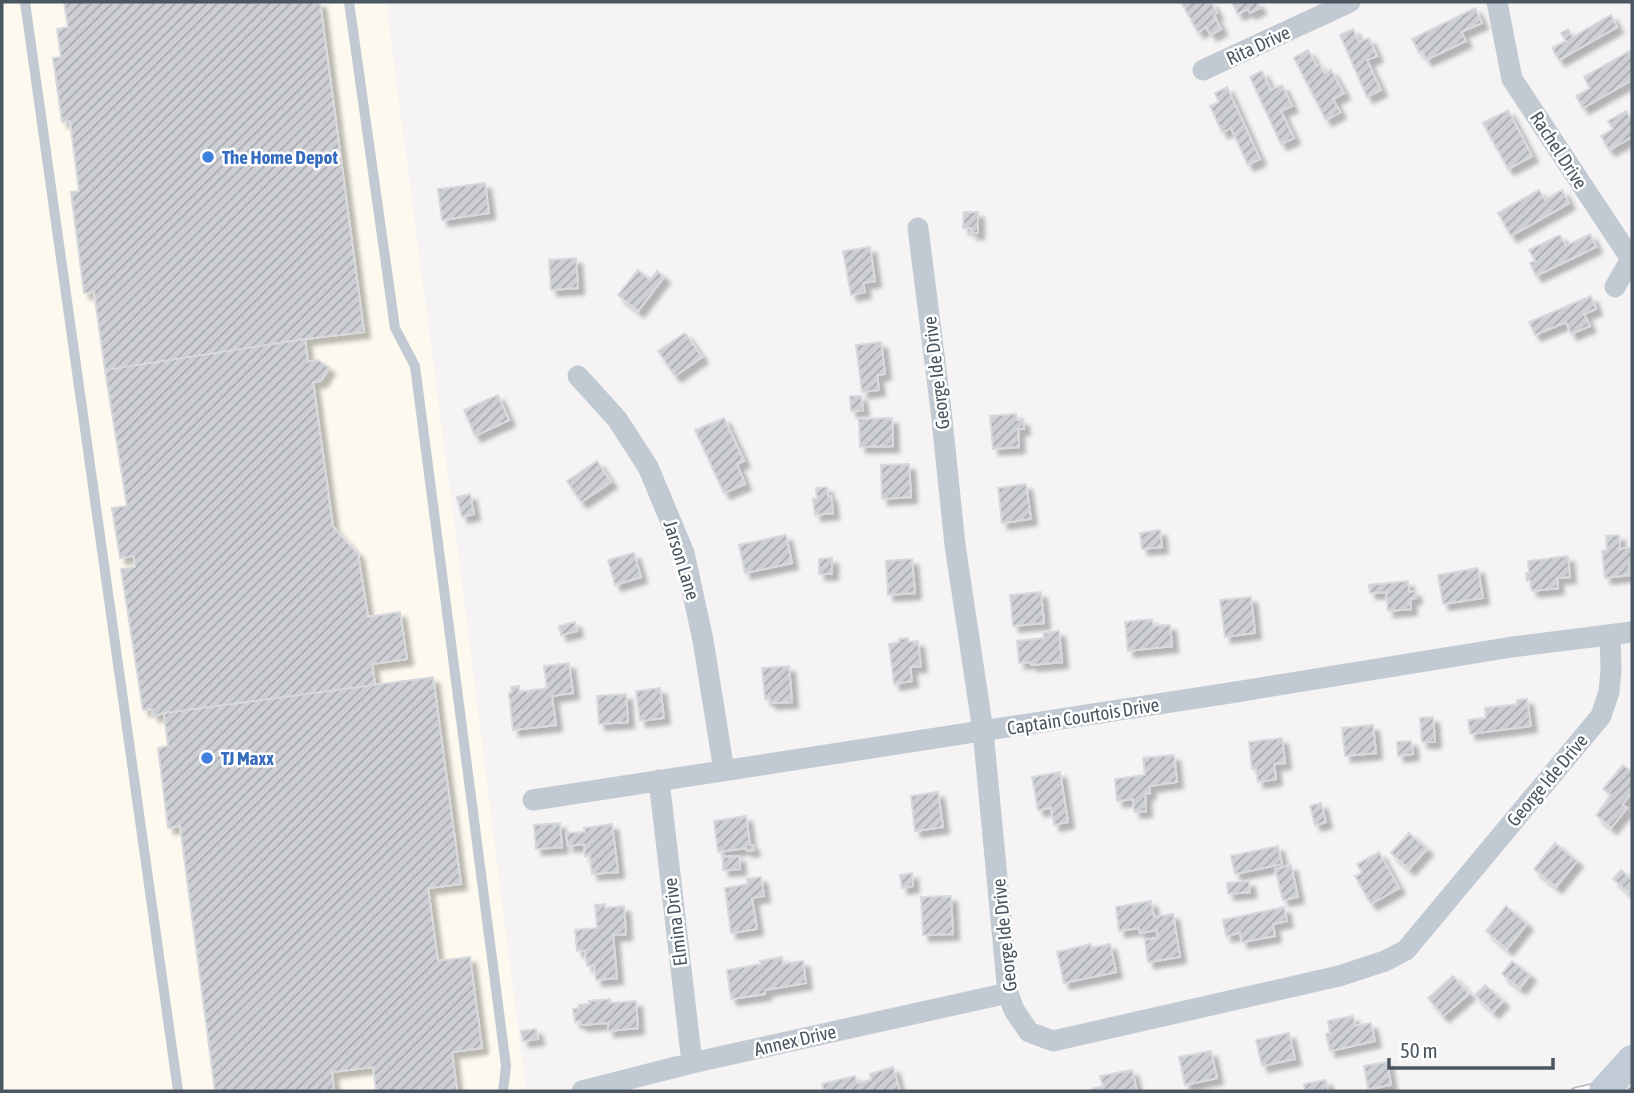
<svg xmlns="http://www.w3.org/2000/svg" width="1634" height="1093" viewBox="0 0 1634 1093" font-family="'Asap Condensed',sans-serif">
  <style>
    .commercial { fill: #fdf9ef }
    .building { fill: url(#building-hatch); stroke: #d7d9de; stroke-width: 2; filter: url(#shadow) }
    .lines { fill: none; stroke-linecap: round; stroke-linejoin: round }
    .lane { stroke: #c1cad2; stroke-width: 10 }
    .street { stroke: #c1cad2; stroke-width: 21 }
    .rail-casing { stroke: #b5b8bd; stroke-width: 8 }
    .rail { stroke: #fff; stroke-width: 5; stroke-dasharray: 16; stroke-linecap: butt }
    .secondary-bridge { stroke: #c1cbd6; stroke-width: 30 }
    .shop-dot { fill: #3f7fe0; stroke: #fff; stroke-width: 2.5 }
    .labels { text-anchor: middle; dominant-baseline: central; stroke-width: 5; stroke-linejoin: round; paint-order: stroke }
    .street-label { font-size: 19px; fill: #4a5661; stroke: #fff }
    .shop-label { font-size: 19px; font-weight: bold; fill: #366cbe; stroke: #fff; text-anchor: start }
  </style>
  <defs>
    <pattern id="building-hatch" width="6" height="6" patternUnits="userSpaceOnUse" patternTransform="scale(1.75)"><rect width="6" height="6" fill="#cdcfd5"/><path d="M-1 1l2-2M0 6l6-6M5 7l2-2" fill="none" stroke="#a8abb0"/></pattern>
    <filter id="shadow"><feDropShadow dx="6" dy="6" stdDeviation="2" flood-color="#0004"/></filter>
  </defs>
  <rect width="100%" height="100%" fill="#f5f3f3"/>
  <!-- commercial -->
  <path class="commercial" d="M2,2H386L457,544L526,1091H2Z"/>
  <!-- building -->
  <path class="building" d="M64,2H320L364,332L305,339L105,370L94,292L84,293L71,192L79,191L70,121L62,122L53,58L61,57L57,29L68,27Z
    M1181,2H1205L1206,4L1211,2L1217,13L1214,15L1221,29L1211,35L1206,27L1198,32Z
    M1236,2H1257L1260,8L1250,13L1248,9L1238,14L1233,4Z
    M1475,8L1482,23L1461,32L1466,41L1426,60L1422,51L1419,52L1412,39Z
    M1611,15L1617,27L1559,60L1552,48L1566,41L1561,33L1568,29L1573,37Z
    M1353,29L1359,42L1369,38L1377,56L1367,60L1381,90L1367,97L1340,35Z
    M1308,50L1317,66L1320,64L1324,73L1331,70L1344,93L1333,99L1340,112L1326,120L1294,58Z
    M1630,51L1632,55V80L1583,108L1576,96L1590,88L1584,77Z
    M1262,71L1271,90L1282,85L1292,106L1281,111L1294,138L1281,144L1250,77Z
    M1227,87L1260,159L1248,165L1231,128L1222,132L1210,106L1219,102L1215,93Z
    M1508,110L1532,156L1508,169L1483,123Z
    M1626,111L1632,121V137L1609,150L1601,136L1613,129L1608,121Z
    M485,183L489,213L442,220L438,189Z
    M1539,190L1545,200L1562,190L1569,203L1511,236L1498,213Z
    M964,212H978V233H971L972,228H963Z
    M1590,234L1596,247L1536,276L1530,263L1535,261L1529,250L1560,235L1566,246Z
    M870,247L875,281L863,283L865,292L851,295L843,251Z
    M576,258L578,288L551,290L549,260Z
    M638,270L650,280L657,271L664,277L638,311L618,295Z
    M1591,296L1596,309L1584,314L1590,326L1571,334L1566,322L1535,335L1529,322Z
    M685,333L702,357L675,376L658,351Z
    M305,339L308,362L318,360L329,368L321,381L313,382L333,527L358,554L368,617L400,612L407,659L372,664L375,685L164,713L153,716L152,709L143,710L121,569L135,567L134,556L120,558L112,508L127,506L105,370Z
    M881,342L885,374L877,375L879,390L862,392L856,345Z
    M498,395L509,420L475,436L464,410Z
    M850,396H861L863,410L851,411Z
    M1016,414L1017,420H1023L1024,429H1018L1019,447L993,449L990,416Z
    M724,418L744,461L737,464L745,484L724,493L695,430Z
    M892,418L893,446L860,447L859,419Z
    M597,461L611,482L581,502L567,481Z
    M909,464L911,497L882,499L881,465Z
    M1026,484L1031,519L1002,523L998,488Z
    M827,487L828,496H831L833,513L815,515L813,499H817L816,488Z
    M470,494L474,514L462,517L457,497Z
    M1160,530L1162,547L1142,549L1140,533Z
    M786,535L792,563L745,573L739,545Z
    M1619,535L1620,549L1632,547V564H1629L1630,575L1605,578L1602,551L1607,550L1606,536Z
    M634,553L641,577L615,585L608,560Z
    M1568,556L1570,577L1557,578L1558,588L1532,591L1530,580L1527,581L1526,573H1529L1528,561Z
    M832,558V574H819V559Z
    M912,559L915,593L888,595L886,561Z
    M1478,568L1483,598L1443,604L1438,575Z
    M1408,581L1409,592L1415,591L1416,598L1410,599L1411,609L1388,611L1386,592L1370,593L1369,585Z
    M1041,592L1044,623L1013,626L1010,595Z
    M1251,597L1255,633L1225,637L1220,600Z
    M1152,619L1153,626L1170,625L1172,646L1128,651L1125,622Z
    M575,622L577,631L561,635L559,626Z
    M1059,631L1062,662L1031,665V662L1019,663L1017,641L1044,638V633Z
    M908,638V642L918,641L921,666L910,667L912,681L894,684L889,644L900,642L899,639Z
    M569,663L573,693L552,696L556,725L513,730L509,693L512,692L511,687L519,686V692L547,688L544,666Z
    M789,666L792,702L770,703V699H765L762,668Z
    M433,677L461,884L428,888L438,961L470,957L482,1048L452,1052L457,1091H376L373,1067L332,1072L334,1091H215L180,826L168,828L158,748L168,746L164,713Z
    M660,688L664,718L640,721L636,691Z
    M626,694L628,722L599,724L597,696Z
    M1527,699L1531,726L1470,734L1468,720L1486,718L1485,708L1517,704V700Z
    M1433,717L1435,742H1422L1420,718Z
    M1373,725L1376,753L1345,756L1342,728Z
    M1282,738L1285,763L1274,764L1276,779L1258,782L1256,769H1252L1249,742Z
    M1411,741L1413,754L1398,756L1397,742Z
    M1174,755L1177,782L1149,786L1150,793L1145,794L1146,811L1134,812L1133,799L1117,801L1115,779L1145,775L1143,758Z
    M1623,765L1632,772V792L1622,805L1627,808L1611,828L1596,815L1611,795L1603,789Z
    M1060,772L1068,822L1054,825L1051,808L1038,810L1032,777Z
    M938,792L943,827L915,831L911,796Z
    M1321,803L1326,822L1315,825L1310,806Z
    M746,816L750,845H753L754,850L747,851L746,848L718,852L714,821Z
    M560,823L562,847L536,849L534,825Z
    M612,824L618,872L592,874L590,855L585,856L584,844L568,846L566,833L585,832L584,828Z
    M1409,833L1427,849L1409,869L1391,853Z
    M1555,843L1577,861L1556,887L1534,869Z
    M1278,846L1282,864L1235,874L1231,856Z
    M1379,852L1399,888L1371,904L1355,876L1362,873L1357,864Z
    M739,856L740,869L723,870V857Z
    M1291,865L1298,897L1283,900L1275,869Z
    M1621,870L1632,880V887L1628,892L1613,879Z
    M912,873L913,886L902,888L900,875Z
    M761,877L764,896L752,898L757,929L731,933L725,888L748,884L747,879Z
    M1249,881L1250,892L1228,894L1227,883Z
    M951,896L953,934L923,935L921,897Z
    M1151,901L1154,917L1173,914L1180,957L1148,962L1145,940L1158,938L1157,930L1140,933L1139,928L1119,931L1116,907Z
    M605,904V908L624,906L626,934L613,935L617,978L596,980L594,965L587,966L585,950L577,951L575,930L597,928L595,905Z
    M1506,906L1527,924L1507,949L1486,931Z
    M1284,907L1287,921L1273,924L1275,936L1242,942L1240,933L1226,936L1223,920Z
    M1091,944V948L1110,944L1116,972L1064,983L1057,952Z
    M782,957L783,964L803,961L806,983L765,990V994L731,999L727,970L761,964L760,961Z
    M1512,961L1530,975L1520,988L1502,974Z
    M1453,976L1469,994L1443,1016L1428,998Z
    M1485,985L1503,1001L1493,1012L1475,995Z
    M610,999L611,1003L636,1001L638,1028L608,1031V1023L581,1025L580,1021L575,1022L573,1009L579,1008V1005L590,1004L589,1001Z
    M1353,1016L1355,1026L1371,1023L1375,1041L1330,1051L1326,1034L1330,1033L1328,1021Z
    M536,1029L538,1039L523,1041L521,1031Z
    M1289,1033L1295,1059L1262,1066L1256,1040Z
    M1211,1051L1217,1078L1185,1085L1179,1057Z
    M1387,1062L1391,1085L1368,1089L1364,1066Z
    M893,1067L900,1091H824L822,1084L855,1076L857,1083L871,1080L870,1074Z
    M1132,1070L1137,1091H1091V1089L1103,1086L1100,1076Z
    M1326,1080L1328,1091H1305L1304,1084Z"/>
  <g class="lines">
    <!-- lane -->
    <path class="lane" d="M25,2L178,1091
      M349,2L395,328L415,366L506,1066L503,1091"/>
    <!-- street -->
    <path class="street" d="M1497,2L1512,79L1631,259L1615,287
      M1203,70L1350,2
      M918,228L941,410L955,545L983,731L1008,993L1014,1010L1029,1032L1053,1041L1339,976L1385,961L1406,950L1601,716L1609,692L1611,670L1610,635
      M578,376L617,419L648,467L684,553L703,640L724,771
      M659,780L692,1063
      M533,800L1236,692L1512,647L1632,632
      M582,1091L692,1063L1008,993"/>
    <!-- rail casing -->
    <g class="rail-casing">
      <path id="rail" d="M1575,1091L1632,1078
        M1631,1091H1632"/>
    </g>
    <!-- rail -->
    <use href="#rail" class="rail"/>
    <!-- secondary-bridge -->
    <path class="secondary-bridge" d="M1604,1091L1632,1060"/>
  </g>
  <!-- markers -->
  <g class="shop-dot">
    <circle cx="208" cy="157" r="7"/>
    <circle cx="207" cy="758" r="7"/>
  </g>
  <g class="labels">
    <!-- street labels -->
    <g class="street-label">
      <text transform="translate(1258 45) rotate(-25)">Rita Drive</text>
      <text transform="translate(1559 150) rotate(57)">Rachel Drive</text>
      <text transform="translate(936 373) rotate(-97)">George Ide Drive</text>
      <text transform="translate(682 560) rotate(73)">Jarson Lane</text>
      <text transform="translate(1083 716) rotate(-9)">Captain Courtois Drive</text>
      <text transform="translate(1547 780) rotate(-50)">George Ide Drive</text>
      <text transform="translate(675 922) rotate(-97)">Elmina Drive</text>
      <text transform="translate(1004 935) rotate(-96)">George Ide Drive</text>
      <text transform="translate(795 1040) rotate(-13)">Annex Drive</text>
    </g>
    <!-- shop labels -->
    <g class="shop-label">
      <text x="222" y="157">The Home Depot</text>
      <text x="221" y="758">TJ Maxx</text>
    </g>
  </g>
  <!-- border -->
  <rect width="1634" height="1093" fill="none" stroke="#4a5661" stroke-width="7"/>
  <!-- scale -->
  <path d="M1389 1058v10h164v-10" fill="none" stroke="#4a5661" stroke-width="3.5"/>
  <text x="1400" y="1058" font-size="21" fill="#4a5661" stroke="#ffffff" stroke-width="5" paint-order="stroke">50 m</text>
</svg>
